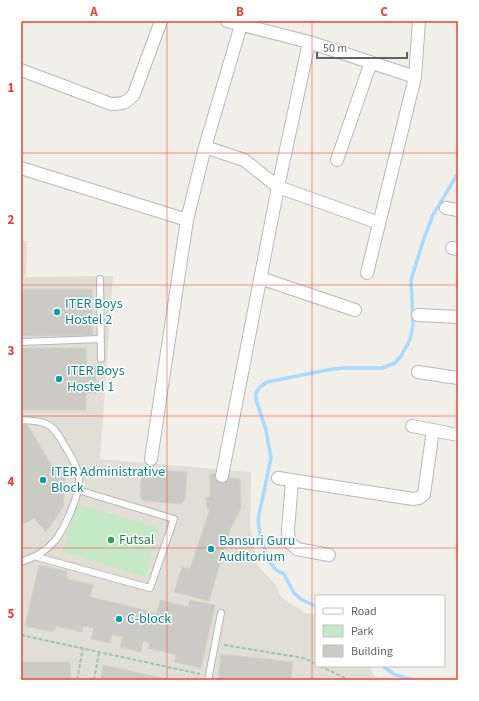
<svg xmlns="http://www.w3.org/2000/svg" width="479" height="701" viewBox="0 0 479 701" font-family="'Source Sans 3',sans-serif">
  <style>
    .education { fill: #e1ded6 }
    .green { fill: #c5e8c5 }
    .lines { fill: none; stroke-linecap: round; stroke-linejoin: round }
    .stream { stroke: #aadaff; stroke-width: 3.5 }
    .building { fill: #cccac5; stroke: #d6d1c6 }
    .service-casing { stroke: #b5b8bc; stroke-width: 8 }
    .minor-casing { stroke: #b5b8bc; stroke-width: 14 }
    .path { stroke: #9cc7a9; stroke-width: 2; stroke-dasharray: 4 2; stroke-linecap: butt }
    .service { stroke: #fff; stroke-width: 6 }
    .minor { stroke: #fff; stroke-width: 12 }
    .grid { fill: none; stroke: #ea4335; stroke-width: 1; stroke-opacity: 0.55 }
    .culture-dot { fill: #0f9aa8; stroke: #fff; stroke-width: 1.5 }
    .leisure-dot { fill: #2e9e5b; stroke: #fff; stroke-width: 1.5 }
    .labels { text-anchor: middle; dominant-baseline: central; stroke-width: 3; stroke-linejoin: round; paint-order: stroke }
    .culture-label { font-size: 14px; fill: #0d838f; stroke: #fff; text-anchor: start }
    .leisure-label { font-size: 14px; fill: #27864d; stroke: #fff; text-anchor: start }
    .neatline { fill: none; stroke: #ea4335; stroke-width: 1.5 }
    .grid-label { font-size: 13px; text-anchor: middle; font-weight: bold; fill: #ea4335 }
  </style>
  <rect width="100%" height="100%" fill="#f1efe8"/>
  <!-- education -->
  <path class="education" d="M21,241H27L26,277L113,276L100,459L251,472L250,526L257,565L276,585L281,597L305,613L316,615V666H370L373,675L380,680H21Z"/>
  <!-- green -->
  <path class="green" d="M77,504L159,528L145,577L63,551Z"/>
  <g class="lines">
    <!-- stream -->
    <path class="stream" d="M316,606L302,600L294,593L284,574L276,570L268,560L260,535L258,520L271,458L266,430L256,400V393L259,388L267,382L327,370L344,368H382L395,363L401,356L410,340L413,324L411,280L423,241L433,215L458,173
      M383,666L395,675L416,680"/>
  </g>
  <!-- building -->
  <path class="building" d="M21,289H92L93,335L21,336Z
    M21,348H86L87,366H96V393H86V410H21Z
    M26,423L55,470L66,468L63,508L46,532L34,518L21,526V426Z
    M142,469L187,472L185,500L181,504L143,501L140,496Z
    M210,473L225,475V478L240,479L241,508L230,530L209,601L174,592L182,567L190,569L210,509L207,510L206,497H210Z
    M39,565L67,571V579L93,585L90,597L157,613L160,600L188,607L190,600L215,605L201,668L174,662L176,655L148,648L150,643L143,641L141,652L120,647L122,637L112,635L110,643L91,639L94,628L83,626L82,632L56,626L53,632L25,626Z
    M221,654L293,662L291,680H218Z
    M21,662H70L71,680H21Z
    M103,665L172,680H101Z"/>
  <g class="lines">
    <!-- service casing -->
    <g class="service-casing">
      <path id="service" d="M100,279L101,359
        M21,342L101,339
        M21,420C49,421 53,424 66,448C72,458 78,468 79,479C80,488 76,498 73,506C62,535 52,552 21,562
        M37,557L150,588L174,519L78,490
        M208,680L221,613"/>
    </g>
    <!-- minor casing -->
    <g class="minor-casing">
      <path id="minor" d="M227,21L309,42
        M241,25L205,147L244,160L278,187L379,223
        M21,70L111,104C122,104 127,103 134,94L161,21
        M337,160L371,62
        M21,168L187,220L151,459
        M446,208L458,210
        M187,220L205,147
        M452,248L458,249
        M367,273L415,77L419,21
        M260,278L355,310
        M418,315L458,317
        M418,372L458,378
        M412,426L458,435
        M222,476L278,187L309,42L415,77
        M278,478L413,499L419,498L424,494L433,430
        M292,481L288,530L289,542L297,549L329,555"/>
    </g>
    <!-- path -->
    <path class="path" d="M21,635L200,674
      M224,645L304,658L316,664
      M320,666L349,680
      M77,680L83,648
      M94,680L99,652"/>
    <!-- service -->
    <use href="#service" class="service"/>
    <!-- minor -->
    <use href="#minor" class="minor"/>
  </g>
  <!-- grid -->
  <path class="grid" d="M167,21V680M312,21V680M21,153H458M21,285H458M21,416H458M21,548H458"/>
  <!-- markers -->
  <g class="culture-dot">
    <circle cx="57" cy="312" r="4"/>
    <circle cx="59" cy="379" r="4"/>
    <circle cx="43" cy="480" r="4"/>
    <circle cx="211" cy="549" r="4"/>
    <circle cx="119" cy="619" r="4"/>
  </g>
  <circle class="leisure-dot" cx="111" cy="540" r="4"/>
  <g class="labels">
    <!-- culture labels -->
    <g class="culture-label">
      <text x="65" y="304">ITER Boys<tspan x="65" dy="16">Hostel 2</tspan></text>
      <text x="67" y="371">ITER Boys<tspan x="67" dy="16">Hostel 1</tspan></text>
      <text x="51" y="472">ITER Administrative<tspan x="51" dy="16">Block</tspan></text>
      <text x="219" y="541">Bansuri Guru<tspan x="219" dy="16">Auditorium</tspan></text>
      <text x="127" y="619">C-block</text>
    </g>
    <!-- leisure labels -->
    <g class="leisure-label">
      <text x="119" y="540">Futsal</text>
    </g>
  </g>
  <!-- border -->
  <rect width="479" height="701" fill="none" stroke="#ffffff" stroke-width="44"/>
  <!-- legend -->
  <rect x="315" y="595" width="130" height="72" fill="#ffffff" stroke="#bfc1c3"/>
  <rect x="323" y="608" width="20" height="6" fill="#ffffff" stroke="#bfc1c3"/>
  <text x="351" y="615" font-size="12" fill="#5f6368">Road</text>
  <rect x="323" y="625" width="20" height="12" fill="#c5e8c5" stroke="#bfc1c3"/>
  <text x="351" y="635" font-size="12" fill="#5f6368">Park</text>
  <rect x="323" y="645" width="20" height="12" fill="#cccac5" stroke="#bfc1c3"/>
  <text x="351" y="655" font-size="12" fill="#5f6368">Building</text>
  <!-- scale -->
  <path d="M317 52v6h90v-6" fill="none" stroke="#5f6368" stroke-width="2"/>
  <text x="323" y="52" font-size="12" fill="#5f6368" stroke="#ffffff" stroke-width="3" paint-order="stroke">50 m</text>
  <rect x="22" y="22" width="435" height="657" class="neatline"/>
  <g class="grid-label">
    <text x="94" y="16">A</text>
    <text x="240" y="16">B</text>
    <text x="384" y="16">C</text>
    <text x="11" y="92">1</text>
    <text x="11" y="224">2</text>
    <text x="11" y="355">3</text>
    <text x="11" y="486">4</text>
    <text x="11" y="618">5</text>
  </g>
</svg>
